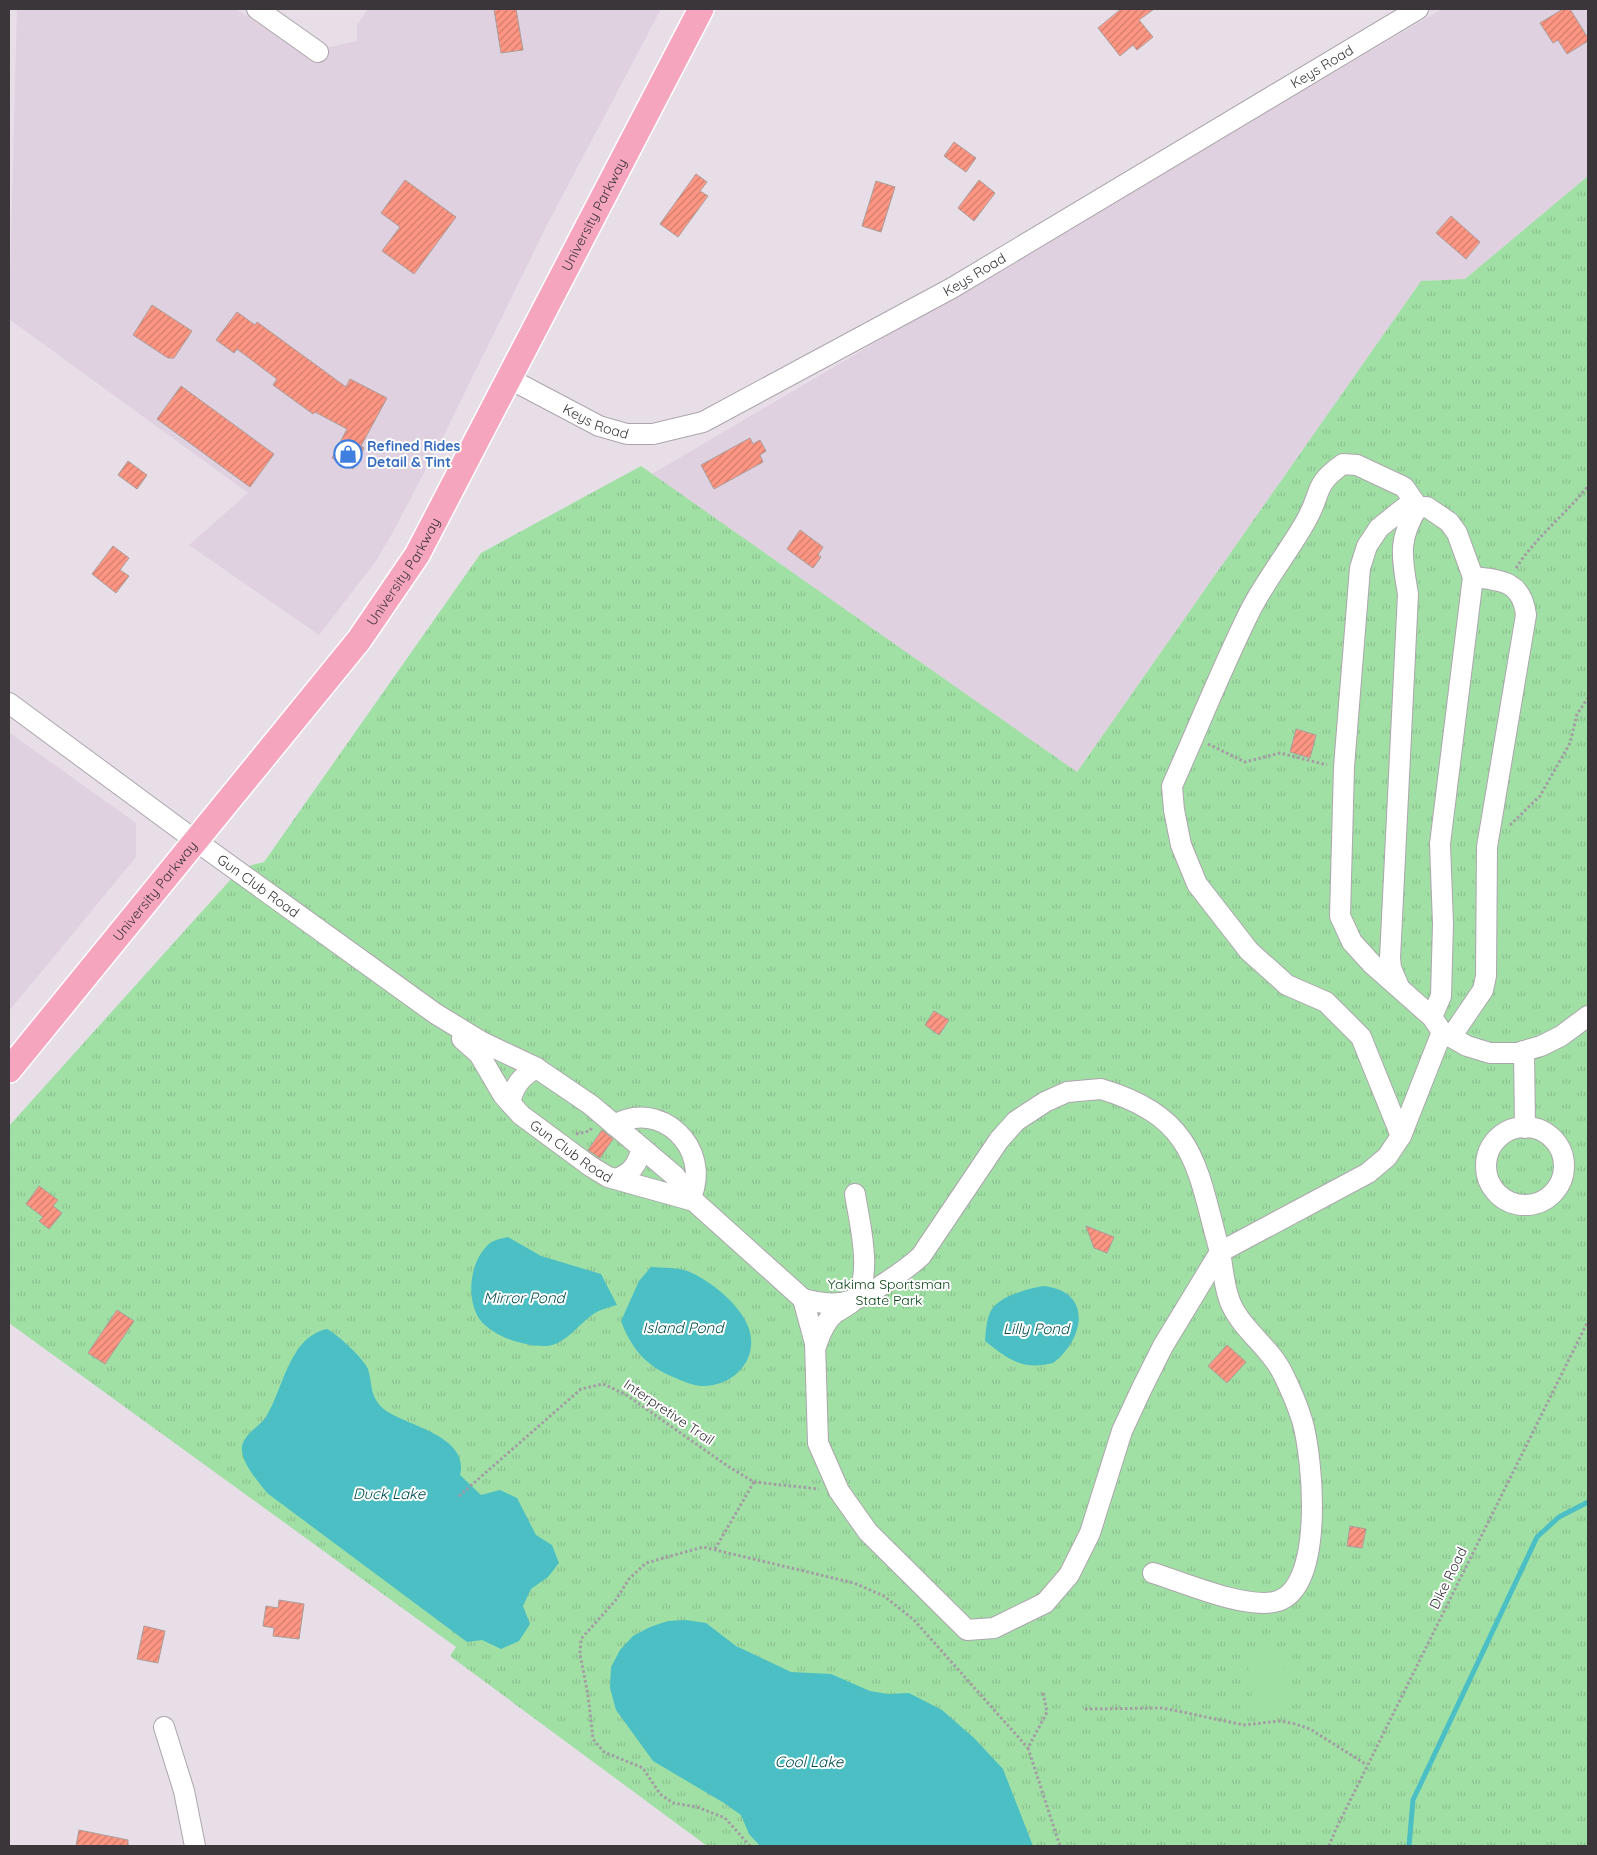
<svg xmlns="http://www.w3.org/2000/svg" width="1597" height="1855" viewBox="0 0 1597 1855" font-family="Quicksand,sans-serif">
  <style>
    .built { fill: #e0d1e0 }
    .park { fill: url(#park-tufts) }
    .pitch { fill: #a1e0a5 }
    .water { fill: #4cbfc5 }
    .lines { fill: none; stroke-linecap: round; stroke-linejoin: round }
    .stream { stroke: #4cbfc5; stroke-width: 5 }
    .building { fill: url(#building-hatch); stroke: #a99d9a }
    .minor-casing { stroke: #ada5ad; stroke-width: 22 }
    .major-casing { stroke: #fff; stroke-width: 28 }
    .path { stroke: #a39ca3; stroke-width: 3; stroke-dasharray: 2.5 2.5; stroke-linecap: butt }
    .minor { stroke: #fff; stroke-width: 20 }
    .major { stroke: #f6a5bf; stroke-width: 25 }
    .labels { text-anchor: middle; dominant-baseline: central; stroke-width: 4; stroke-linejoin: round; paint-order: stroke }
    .street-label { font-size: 14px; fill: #3a363a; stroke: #fff }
    .shop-label { font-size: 14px; font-weight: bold; fill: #366cbe; stroke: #fff; text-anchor: start }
    .park-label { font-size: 14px; fill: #003d0e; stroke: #fff }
    .water-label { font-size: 15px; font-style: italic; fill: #024c4f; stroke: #fff }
  </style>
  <defs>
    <pattern id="park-tufts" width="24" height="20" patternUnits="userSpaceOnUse" patternTransform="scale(1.25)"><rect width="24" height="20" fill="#a1e0a5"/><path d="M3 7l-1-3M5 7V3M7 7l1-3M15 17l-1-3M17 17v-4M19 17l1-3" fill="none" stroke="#8bc18f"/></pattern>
    <pattern id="building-hatch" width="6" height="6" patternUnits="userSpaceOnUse" patternTransform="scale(1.25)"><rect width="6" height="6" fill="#fe9683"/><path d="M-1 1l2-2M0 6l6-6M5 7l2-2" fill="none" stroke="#cf7b6c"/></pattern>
  </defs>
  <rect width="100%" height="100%" fill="#e7dee7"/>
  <!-- built -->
  <path class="built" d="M17,9H236L302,53L357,41V25L368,9H661L548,223L447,429L393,532L376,561L319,635L189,545L248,493L9,319Z
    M1442,9H1588V176L1465,279L1421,281L1077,772L652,474Z
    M10,733L136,823V857L9,1011Z"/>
  <!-- park -->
  <path class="park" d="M1588,176V1846H707L450,1656L456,1647L9,1323V1126L241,868L264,862L481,553L641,466L1077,772L1421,281L1465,279Z"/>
  <!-- pitch -->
  <path class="pitch" d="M1282,1647L1290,1708L1254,1713L1246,1652Z"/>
  <!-- water -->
  <path class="water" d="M508,1237L541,1256L601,1274L617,1305C610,1307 602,1309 595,1313C579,1323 565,1346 545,1346C524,1347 487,1335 477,1315C466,1293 471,1259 490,1243C494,1240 503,1238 508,1237Z
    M651,1267C663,1268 681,1267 692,1273C711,1282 735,1301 745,1320C764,1353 737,1387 702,1386C693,1386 681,1380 673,1377C646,1366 631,1348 621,1321L639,1281Z
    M1043,1286C1094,1291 1084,1340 1053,1363C1022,1371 1008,1359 985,1341C986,1331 986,1318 992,1309C1002,1295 1028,1289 1043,1286Z
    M327,1329C336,1333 364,1359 368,1369C373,1385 369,1397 385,1410C407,1426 470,1436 460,1475L481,1495L500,1490L517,1498L536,1535L552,1545L559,1563L548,1577L531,1589L523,1606L530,1624L519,1641L501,1649L482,1640L467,1642L267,1493C258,1481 240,1462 242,1446C245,1433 259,1427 266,1417C284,1388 289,1337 327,1329Z
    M686,1620L706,1623L736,1646L791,1672L831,1674L870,1691L888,1694L909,1693L942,1710L974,1738L1003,1769L1033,1846H760L749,1834L741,1815L724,1803L653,1761L616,1710L610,1688L611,1667L620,1650L633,1636L650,1627L668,1621Z"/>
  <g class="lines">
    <!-- stream -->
    <path class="stream" d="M1409,1846L1413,1800L1537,1537L1559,1517L1588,1502"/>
  </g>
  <!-- building -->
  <path class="building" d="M494,9H516L523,50L501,53Z
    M1121,9H1154L1139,20L1153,37L1137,50L1133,45L1120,56L1098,28Z
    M1563,9H1570L1588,38V41L1567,54L1558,40L1553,43L1540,23Z
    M954,142L976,158L966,172L944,156Z
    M696,174L707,182L700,191L708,196L678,237L660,224Z
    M405,180L456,217L414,274L382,251L400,227L381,213Z
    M979,180L995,193L974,221L958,208Z
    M876,181L895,187L881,232L862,226Z
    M1451,216L1480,242L1466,259L1436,233Z
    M152,305L192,331L174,358H168L133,335Z
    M237,312L255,325L257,322L346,387L350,379L387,398L361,446L364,448L353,469L332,458L347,429L315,412L313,414L273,385L277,379L237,349L234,353L216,340Z
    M181,386L274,454L250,487L157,419Z
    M750,438L753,444L760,440L766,451L760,455L763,462L714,489L701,465Z
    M128,461L147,475L137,489L118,475Z
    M800,530L823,547L818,555L821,557L813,568L787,549Z
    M113,546L129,558L120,570L129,576L116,593L92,574Z
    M1296,729L1316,735L1310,758L1290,752Z
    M934,1011L949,1020L939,1035L925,1025Z
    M602,1130L613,1139L600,1158L588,1150Z
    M39,1186L58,1200L53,1206L62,1213L49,1229L39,1221L43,1217L26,1204Z
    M1086,1226L1114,1237L1107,1253L1094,1248Z
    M117,1310L134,1321L105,1364L88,1353Z
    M1227,1345L1246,1362L1227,1383L1208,1366Z
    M1350,1526L1366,1529L1362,1548L1347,1546Z
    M279,1600L304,1604L299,1639L273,1636L274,1628L263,1626L266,1606L278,1608Z
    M144,1626L165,1631L158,1663L137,1659Z
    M79,1830L128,1840V1846H76Z"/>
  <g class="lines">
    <!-- minor casing -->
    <g class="minor-casing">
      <g id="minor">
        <path d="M257,9L318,52"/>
        <path id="s1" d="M510,379L599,426L627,434H653L703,422L952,288L1418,9"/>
        <path id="s2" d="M9,703L196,841L436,1014L482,1042L535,1067L591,1105L675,1176L694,1201L803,1299"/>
        <path d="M1399,987L1391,968L1390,958L1408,594C1402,558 1397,540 1418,507"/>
        <path d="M1432,1017L1441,996L1443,924L1440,844L1473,577L1457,533L1449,522L1427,507L1404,508L1379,528L1367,546L1360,568L1344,767L1340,916L1352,942L1372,964L1432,1017L1442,1032L1467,1046L1490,1053H1517L1541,1046L1561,1036L1588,1016"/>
        <path d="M1451,1037L1483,990L1486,976L1487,847L1526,615C1522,582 1503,580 1473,577"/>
        <path id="s3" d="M462,1039L479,1054L503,1095L521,1115L590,1166L608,1177L694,1201"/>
        <path d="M1524,1051L1525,1128"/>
        <path d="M1101,1089C1197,1118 1196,1166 1220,1252L1163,1346L1142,1388L1122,1431L1090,1533L1069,1575L1045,1603L994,1628L967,1630L868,1532L839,1491L818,1443L815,1343L803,1299C819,1303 836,1306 853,1300C869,1296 908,1268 921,1256L999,1140L1016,1121L1045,1102L1067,1092Z"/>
        <path d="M510,1103C514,1086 521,1076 537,1068"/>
        <path d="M614,1125C661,1098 712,1149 691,1197"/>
        <circle cx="1525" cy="1166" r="39"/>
        <path d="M1401,1136L1361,1037L1326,1002L1287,985L1249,951L1197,884L1181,845L1174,810L1172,786C1198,728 1222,667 1251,609C1267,578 1290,550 1307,519C1322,492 1313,485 1343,464L1357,465L1404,487L1418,507"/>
        <path d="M616,1179C632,1173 637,1165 642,1148"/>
        <path d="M816,1346C820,1334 825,1321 835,1313C841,1309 850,1305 854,1300C874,1277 859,1221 855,1194"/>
        <path d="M1153,1573C1185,1583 1242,1608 1274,1602C1326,1592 1313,1457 1302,1420C1297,1404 1290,1388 1283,1374C1271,1348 1243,1331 1231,1304C1224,1289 1223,1268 1220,1252L1368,1173L1387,1157L1401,1136L1442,1032"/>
        <path d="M164,1727L184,1791L195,1846"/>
      </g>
    </g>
    <!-- major casing -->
    <g class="major-casing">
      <g id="major">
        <path id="s4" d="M9,1070L359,640L417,555L701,9"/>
      </g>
    </g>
    <!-- path -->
    <path class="path" d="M1516,568C1536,537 1565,515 1588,486
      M1208,744L1245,762L1280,753L1327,765
      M1510,825L1540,796L1570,743L1577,714L1588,698
      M576,1134L590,1131L592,1127
      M459,1496L581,1389L603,1384L625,1394L729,1467L754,1482L819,1489
      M715,1549L754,1482
      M1043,1693L1047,1712L1028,1748L1060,1846
      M1085,1709L1163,1708L1244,1725L1280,1721L1295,1724L1310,1729L1367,1765
      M750,1846L725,1818L697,1807L673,1803L660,1794L643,1768L604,1752L593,1739L588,1695L580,1654L581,1639L615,1601L629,1579L646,1563L703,1547L854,1583L884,1596L914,1620L1028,1748
      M1329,1846L1335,1831L1588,1321"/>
    <!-- minor -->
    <use href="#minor" class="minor"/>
    <!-- major -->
    <use href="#major" class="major"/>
  </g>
  <!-- icons -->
  <defs>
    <g id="shop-ring" transform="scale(1.4375)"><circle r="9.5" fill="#fff" stroke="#3f7fe0" stroke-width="1.5"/><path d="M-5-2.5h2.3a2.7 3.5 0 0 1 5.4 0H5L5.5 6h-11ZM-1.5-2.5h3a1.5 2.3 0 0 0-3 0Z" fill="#3f7fe0"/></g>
  </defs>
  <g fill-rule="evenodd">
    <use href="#shop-ring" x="348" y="454"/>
  </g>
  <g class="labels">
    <!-- street labels -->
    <g class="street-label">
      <text stroke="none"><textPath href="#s1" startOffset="921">Keys Road</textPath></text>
      <text stroke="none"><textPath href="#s4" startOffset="1041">University Parkway</textPath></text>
      <text stroke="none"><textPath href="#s1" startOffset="516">Keys Road</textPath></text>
      <text stroke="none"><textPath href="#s1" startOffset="96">Keys Road</textPath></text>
      <text stroke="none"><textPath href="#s4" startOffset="636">University Parkway</textPath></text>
      <text stroke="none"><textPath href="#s2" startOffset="309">Gun Club Road</textPath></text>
      <text stroke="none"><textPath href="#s4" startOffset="231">University Parkway</textPath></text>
      <text stroke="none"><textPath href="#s3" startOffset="159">Gun Club Road</textPath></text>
      <text transform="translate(669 1412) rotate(34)">Interpretive Trail</text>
      <text transform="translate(1448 1578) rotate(-64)">Dike Road</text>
    </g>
    <!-- shop labels -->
    <g class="shop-label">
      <text x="367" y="446">Refined Rides<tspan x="367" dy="16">Detail &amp; Tint</tspan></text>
    </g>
    <!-- park labels -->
    <g class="park-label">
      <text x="889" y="1284">Yakima Sportsman<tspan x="889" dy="16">State Park</tspan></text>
    </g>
    <!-- water labels -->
    <g class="water-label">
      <text x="524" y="1297">Mirror Pond</text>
      <text x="683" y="1327">Island Pond</text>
      <text x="1036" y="1328">Lilly Pond</text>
      <text x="389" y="1493">Duck Lake</text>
      <text x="809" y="1761">Cool Lake</text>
    </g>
  </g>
  <!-- border -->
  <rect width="1597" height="1855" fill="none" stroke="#3a363a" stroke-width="20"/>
</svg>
